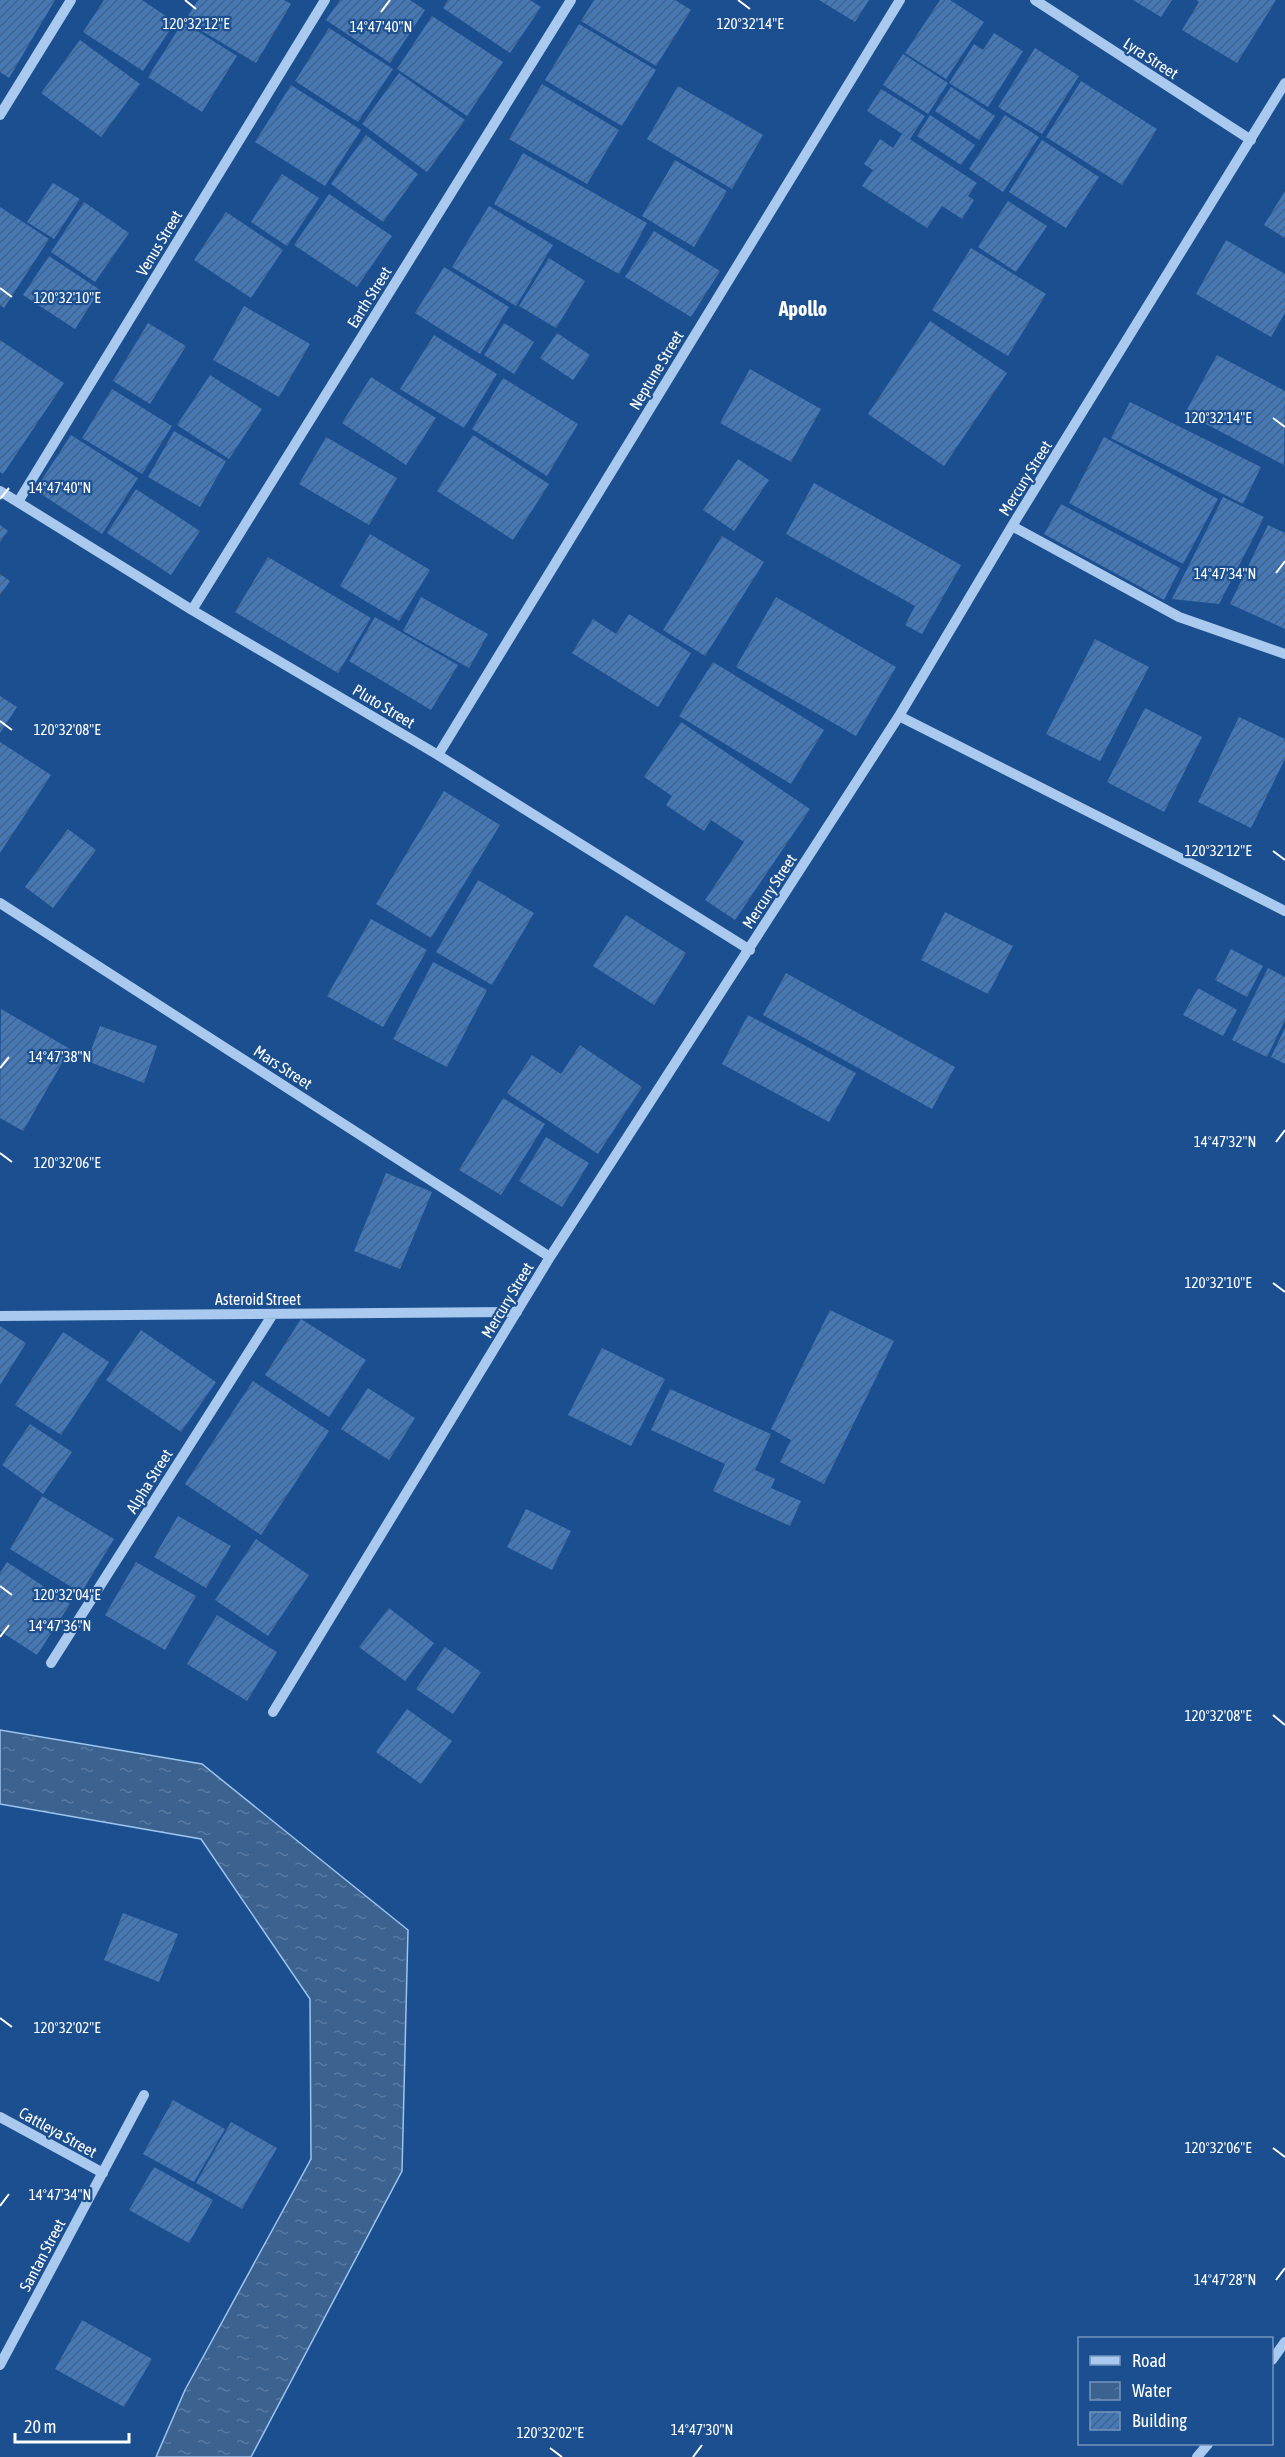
<svg xmlns="http://www.w3.org/2000/svg" width="1285" height="2457" viewBox="0 0 1285 2457" font-family="'Asap Condensed',sans-serif">
  <style>
    .water { fill: url(#water-ripples); stroke: #9cc4f0; stroke-width: 1.5 }
    .building { fill: url(#building-hatch) }
    .lines { fill: none; stroke-linecap: round; stroke-linejoin: round }
    .minor { stroke: #a9c9ee; stroke-width: 10 }
    .ticks { fill: none; stroke: #fff; stroke-width: 2 }
    .labels { text-anchor: middle; dominant-baseline: central; stroke-width: 4.5; stroke-linejoin: round; paint-order: stroke }
    .street-label { font-size: 16px; fill: #fff; stroke: #1b4f8f }
    .quarter-label { font-size: 20px; font-weight: bold; fill: #fff; stroke: #1b4f8f }
    .ticks-label { font-size: 15px; text-anchor: middle; fill: #fff; stroke: #1b4f8f; stroke-width: 4.5; stroke-linejoin: round; paint-order: stroke }
  </style>
  <defs>
    <pattern id="water-ripples" width="26" height="14" patternUnits="userSpaceOnUse" patternTransform="scale(1.5)"><rect width="26" height="14" fill="#3c6290"/><path d="M2 4q2-2 4 0t4 0M15 11q2-2 4 0t4 0" fill="none" stroke="#597aa1"/></pattern>
    <pattern id="building-hatch" width="6" height="6" patternUnits="userSpaceOnUse" patternTransform="scale(1.5)"><rect width="6" height="6" fill="#4478b7"/><path d="M-1 1l2-2M0 6l6-6M5 7l2-2" fill="none" stroke="#486282"/></pattern>
  </defs>
  <rect width="100%" height="100%" fill="#1b4f8f"/>
  <!-- water -->
  <path class="water" d="M0,1730L202,1764L408,1930L402,2171L251,2457H156L185,2390L311,2159L310,1999L201,1839L0,1804Z"/>
  <!-- building -->
  <path class="building" d="M0,0H55L9,78L0,72Z
    M104,0H142L175,22L143,71L83,32Z
    M198,0H284L291,4L256,63L185,21Z
    M340,0H410L425,10L390,63L326,20Z
    M448,0H530L541,7L510,53L443,8Z
    M594,0H675L691,10L656,66L581,21Z
    M819,0H869L855,22Z
    M940,0H950L984,22L946,79L905,53Z
    M1133,0H1172L1161,17Z
    M1196,0H1276L1237,63L1182,30L1199,2Z
    M432,16L503,62L467,116L397,69Z
    M183,22L237,56L202,112L148,77Z
    M579,24L656,70L622,126L545,80Z
    M329,28L393,69L358,122L295,81Z
    M994,33L1023,51L988,107L949,83L974,44L983,50Z
    M80,40L140,84L101,137L41,93Z
    M1035,48L1079,76L1042,134L998,107Z
    M903,54L948,83L928,114L883,85Z
    M399,73L465,120L427,172L362,124Z
    M1081,81L1157,129L1122,185L1046,137Z
    M542,84L619,130L587,184L509,139Z
    M291,85L361,130L325,186L255,142Z
    M678,86L763,135L732,189L647,139Z
    M951,87L995,116L979,140L935,111Z
    M881,89L925,116L910,139L867,111Z
    M930,115L975,145L961,165L917,136Z
    M1005,115L1039,137L1003,192L969,169Z
    M902,134L977,183L968,196L974,200L962,219L942,206L927,228L862,186L873,170L864,164L880,139L893,148Z
    M366,135L418,174L383,222L331,184Z
    M1042,140L1099,177L1066,228L1009,192Z
    M523,153L647,223L619,274L494,204Z
    M675,160L727,191L694,247L642,216Z
    M282,174L319,198L287,246L251,222Z
    M53,183L80,199L54,239L27,222Z
    M1285,191V238L1264,225Z
    M329,194L392,236L357,287L294,245Z
    M1008,201L1047,226L1016,272L978,247Z
    M84,202L129,233L95,282L51,252Z
    M489,206L553,245L516,306L452,267Z
    M0,207L49,239L4,308L0,305Z
    M226,212L283,250L251,298L194,260Z
    M654,231L720,271L691,317L625,277Z
    M1226,240L1285,274V313L1271,337L1196,294Z
    M971,248L1046,294L1008,356L932,310Z
    M49,256L100,290L75,329L23,295Z
    M549,258L585,281L556,328L519,306Z
    M444,267L509,307L480,354L415,313Z
    M244,306L310,344L279,397L213,360Z
    M930,321L1007,373L944,466L868,414Z
    M148,323L186,346L150,404L113,381Z
    M504,323L534,342L514,374L484,355Z
    M557,333L590,355L573,380L540,358Z
    M434,335L497,374L464,428L400,389Z
    M0,340L64,383L3,474L0,472Z
    M1217,355L1285,391L1284,465L1185,413Z
    M750,369L821,409L791,462L720,423Z
    M210,375L262,409L229,459L177,425Z
    M371,377L436,418L406,465L342,423Z
    M503,378L578,424L547,476L472,429Z
    M112,389L172,426L142,474L82,438Z
    M1130,402L1261,467L1243,504L1111,438Z
    M174,431L226,461L200,507L148,477Z
    M71,435L138,478L102,534L35,490Z
    M473,435L549,484L513,540L437,491Z
    M326,437L397,478L369,525L299,484Z
    M1104,437L1218,499L1183,564L1069,503Z
    M738,459L769,480L734,531L703,510Z
    M814,483L961,565L922,634L905,625L915,606L786,534Z
    M136,489L200,531L171,575L107,533Z
    M1223,497L1264,517L1219,604L1172,599Z
    M1061,504L1180,568L1164,600L1044,534Z
    M0,525L8,531L0,542Z
    M1268,525L1285,533V629L1230,604Z
    M370,534L430,570L399,621L340,586Z
    M722,536L764,562L705,656L663,630Z
    M268,557L371,618L338,673L235,612Z
    M0,574L10,581L0,595Z
    M421,597L488,634L469,668L403,631Z
    M776,597L896,667L856,736L736,667Z
    M629,614L691,653L658,707L572,653L593,619L616,634Z
    M375,617L458,665L431,710L349,661Z
    M1095,639L1149,667L1100,761L1046,734Z
    M713,662L824,730L791,784L679,716Z
    M0,696L17,707L0,733Z
    M1145,708L1202,737L1164,812L1107,782Z
    M1239,717L1285,739V759L1251,828L1198,802Z
    M681,722L810,809L735,920L705,900L744,842L711,820L704,831L666,805L672,796L644,777Z
    M0,742L51,775L0,853Z
    M444,791L500,825L431,938L376,904Z
    M68,829L96,850L53,908L25,887Z
    M478,880L534,913L492,985L436,952Z
    M945,912L1013,946L988,994L921,960Z
    M626,915L686,953L654,1005L593,966Z
    M371,919L427,950L383,1027L327,996Z
    M1231,949L1263,966L1247,997L1215,980Z
    M433,962L487,990L447,1067L393,1039Z
    M1268,968L1285,977V1020L1267,1057L1232,1040Z
    M786,973L955,1067L932,1109L763,1015Z
    M1198,988L1237,1010L1223,1036L1183,1015Z
    M1,1009L70,1049L23,1131L0,1118Z
    M748,1015L856,1073L829,1122L722,1064Z
    M100,1026L157,1046L144,1083L87,1061Z
    M1285,1028V1064L1271,1057Z
    M580,1045L642,1087L598,1154L507,1093L532,1055L561,1074Z
    M503,1098L545,1124L501,1195L459,1170Z
    M546,1137L589,1163L562,1207L519,1181Z
    M386,1173L432,1192L400,1269L354,1251Z
    M830,1310L894,1341L824,1484L780,1462L791,1440L771,1429Z
    M301,1319L366,1360L329,1417L265,1375Z
    M0,1326L26,1343L0,1385Z
    M141,1330L216,1382L181,1432L106,1380Z
    M63,1332L109,1362L61,1435L15,1405Z
    M602,1348L665,1379L631,1446L568,1415Z
    M253,1381L329,1431L261,1535L185,1484Z
    M368,1388L415,1418L389,1460L341,1429Z
    M670,1389L771,1434L755,1470L775,1479L771,1488L801,1501L790,1526L713,1491L725,1464L651,1430Z
    M30,1424L72,1452L43,1494L2,1465Z
    M42,1496L114,1539L81,1593L10,1549Z
    M526,1509L571,1531L552,1570L507,1547Z
    M178,1516L231,1546L206,1588L154,1557Z
    M256,1539L309,1575L268,1636L215,1600Z
    M7,1562L70,1604L37,1655L0,1631V1573Z
    M136,1562L196,1596L165,1650L105,1615Z
    M389,1608L434,1643L405,1681L359,1647Z
    M217,1615L277,1652L247,1701L187,1664Z
    M445,1647L481,1672L453,1714L416,1689Z
    M407,1709L452,1741L421,1784L376,1752Z
    M123,1913L178,1934L159,1982L104,1960Z
    M173,2100L225,2129L194,2182L143,2154Z
    M231,2122L277,2148L242,2209L196,2183Z
    M154,2167L213,2200L189,2243L129,2210Z
    M82,2320L152,2359L124,2407L55,2369Z"/>
  <g class="lines">
    <!-- minor -->
    <path class="minor" d="M1035,0L1251,140
      M0,115L71,0
      M0,491L192,610L438,755L750,950
      M18,502L325,0
      M1012,526L1179,617L1285,654
      M192,610L571,0
      M899,716L1285,911
      M438,755L900,0
      M0,903L550,1257
      M0,1316L517,1312
      M51,1663L273,1314
      M273,1712L550,1257L899,716L1012,526L1285,83
      M0,2117L103,2173
      M1272,2360L1285,2342
      M0,2365L144,2095
      M1197,2457L1208,2444"/>
  </g>
  <!-- ticks -->
  <path class="ticks" d="M185,0L196,9M738,0L750,9M381,12L390,0M0,288L12,297M1273,418L1285,427M0,499L9,488M1276,573L1285,561M0,721L12,730M1273,851L1285,860M0,1068L9,1057M1276,1142L1285,1130M0,1153L12,1162M1273,1283L1285,1292M0,1586L12,1595M0,1637L9,1625M1273,1715L1285,1725M0,2018L12,2027M1273,2148L1285,2157M0,2206L9,2194M1276,2280L1285,2268M550,2448L562,2457M693,2457L702,2445"/>
  <g class="labels">
    <!-- street labels -->
    <g class="street-label">
      <text transform="translate(1151 58) rotate(33)">Lyra Street</text>
      <text transform="translate(159 243) rotate(-59)">Venus Street</text>
      <text transform="translate(369 297) rotate(-58)">Earth Street</text>
      <text transform="translate(656 370) rotate(-59)">Neptune Street</text>
      <text transform="translate(1025 478) rotate(-58)">Mercury Street</text>
      <text transform="translate(384 706) rotate(31)">Pluto Street</text>
      <text transform="translate(769 891) rotate(-57)">Mercury Street</text>
      <text transform="translate(283 1067) rotate(33)">Mars Street</text>
      <text x="258" y="1299">Asteroid Street</text>
      <text transform="translate(507 1300) rotate(-59)">Mercury Street</text>
      <text transform="translate(149 1481) rotate(-58)">Alpha Street</text>
      <text transform="translate(58 2132) rotate(29)">Cattleya Street</text>
      <text transform="translate(42 2255) rotate(-62)">Santan Street</text>
    </g>
    <!-- quarter labels -->
    <g class="quarter-label">
      <text x="803" y="308">Apollo</text>
    </g>
  </g>
  <g class="ticks-label">
    <text x="196" y="29">120°32'12"E</text>
    <text x="750" y="29">120°32'14"E</text>
    <text x="381" y="32">14°47'40"N</text>
    <text x="67" y="303">120°32'10"E</text>
    <text x="1218" y="423">120°32'14"E</text>
    <text x="60" y="493">14°47'40"N</text>
    <text x="1225" y="579">14°47'34"N</text>
    <text x="67" y="735">120°32'08"E</text>
    <text x="1218" y="856">120°32'12"E</text>
    <text x="60" y="1062">14°47'38"N</text>
    <text x="1225" y="1147">14°47'32"N</text>
    <text x="67" y="1168">120°32'06"E</text>
    <text x="1218" y="1288">120°32'10"E</text>
    <text x="67" y="1600">120°32'04"E</text>
    <text x="60" y="1631">14°47'36"N</text>
    <text x="1218" y="1721">120°32'08"E</text>
    <text x="67" y="2033">120°32'02"E</text>
    <text x="1218" y="2153">120°32'06"E</text>
    <text x="60" y="2200">14°47'34"N</text>
    <text x="1225" y="2285">14°47'28"N</text>
    <text x="702" y="2435">14°47'30"N</text>
    <text x="550" y="2438">120°32'02"E</text>
  </g>
  <!-- legend -->
  <rect x="1078" y="2337" width="195" height="108" fill="#1b4f8f" stroke="#7695bc" stroke-width="1.5"/>
  <rect x="1090" y="2356" width="30" height="9" fill="#a9c9ee" stroke="#7695bc" stroke-width="1.5"/>
  <text x="1132" y="2367" font-size="18" fill="#ffffff">Road</text>
  <rect x="1090" y="2382" width="30" height="18" fill="url(#water-ripples)" stroke="#7695bc" stroke-width="1.5"/>
  <text x="1132" y="2397" font-size="18" fill="#ffffff">Water</text>
  <rect x="1090" y="2412" width="30" height="18" fill="url(#building-hatch)" stroke="#7695bc" stroke-width="1.5"/>
  <text x="1132" y="2427" font-size="18" fill="#ffffff">Building</text>
  <!-- scale -->
  <path d="M15 2433v9h114v-9" fill="none" stroke="#ffffff" stroke-width="3"/>
  <text x="24" y="2433" font-size="18" fill="#ffffff" stroke="#1b4f8f" stroke-width="4.5" paint-order="stroke">20 m</text>
</svg>
